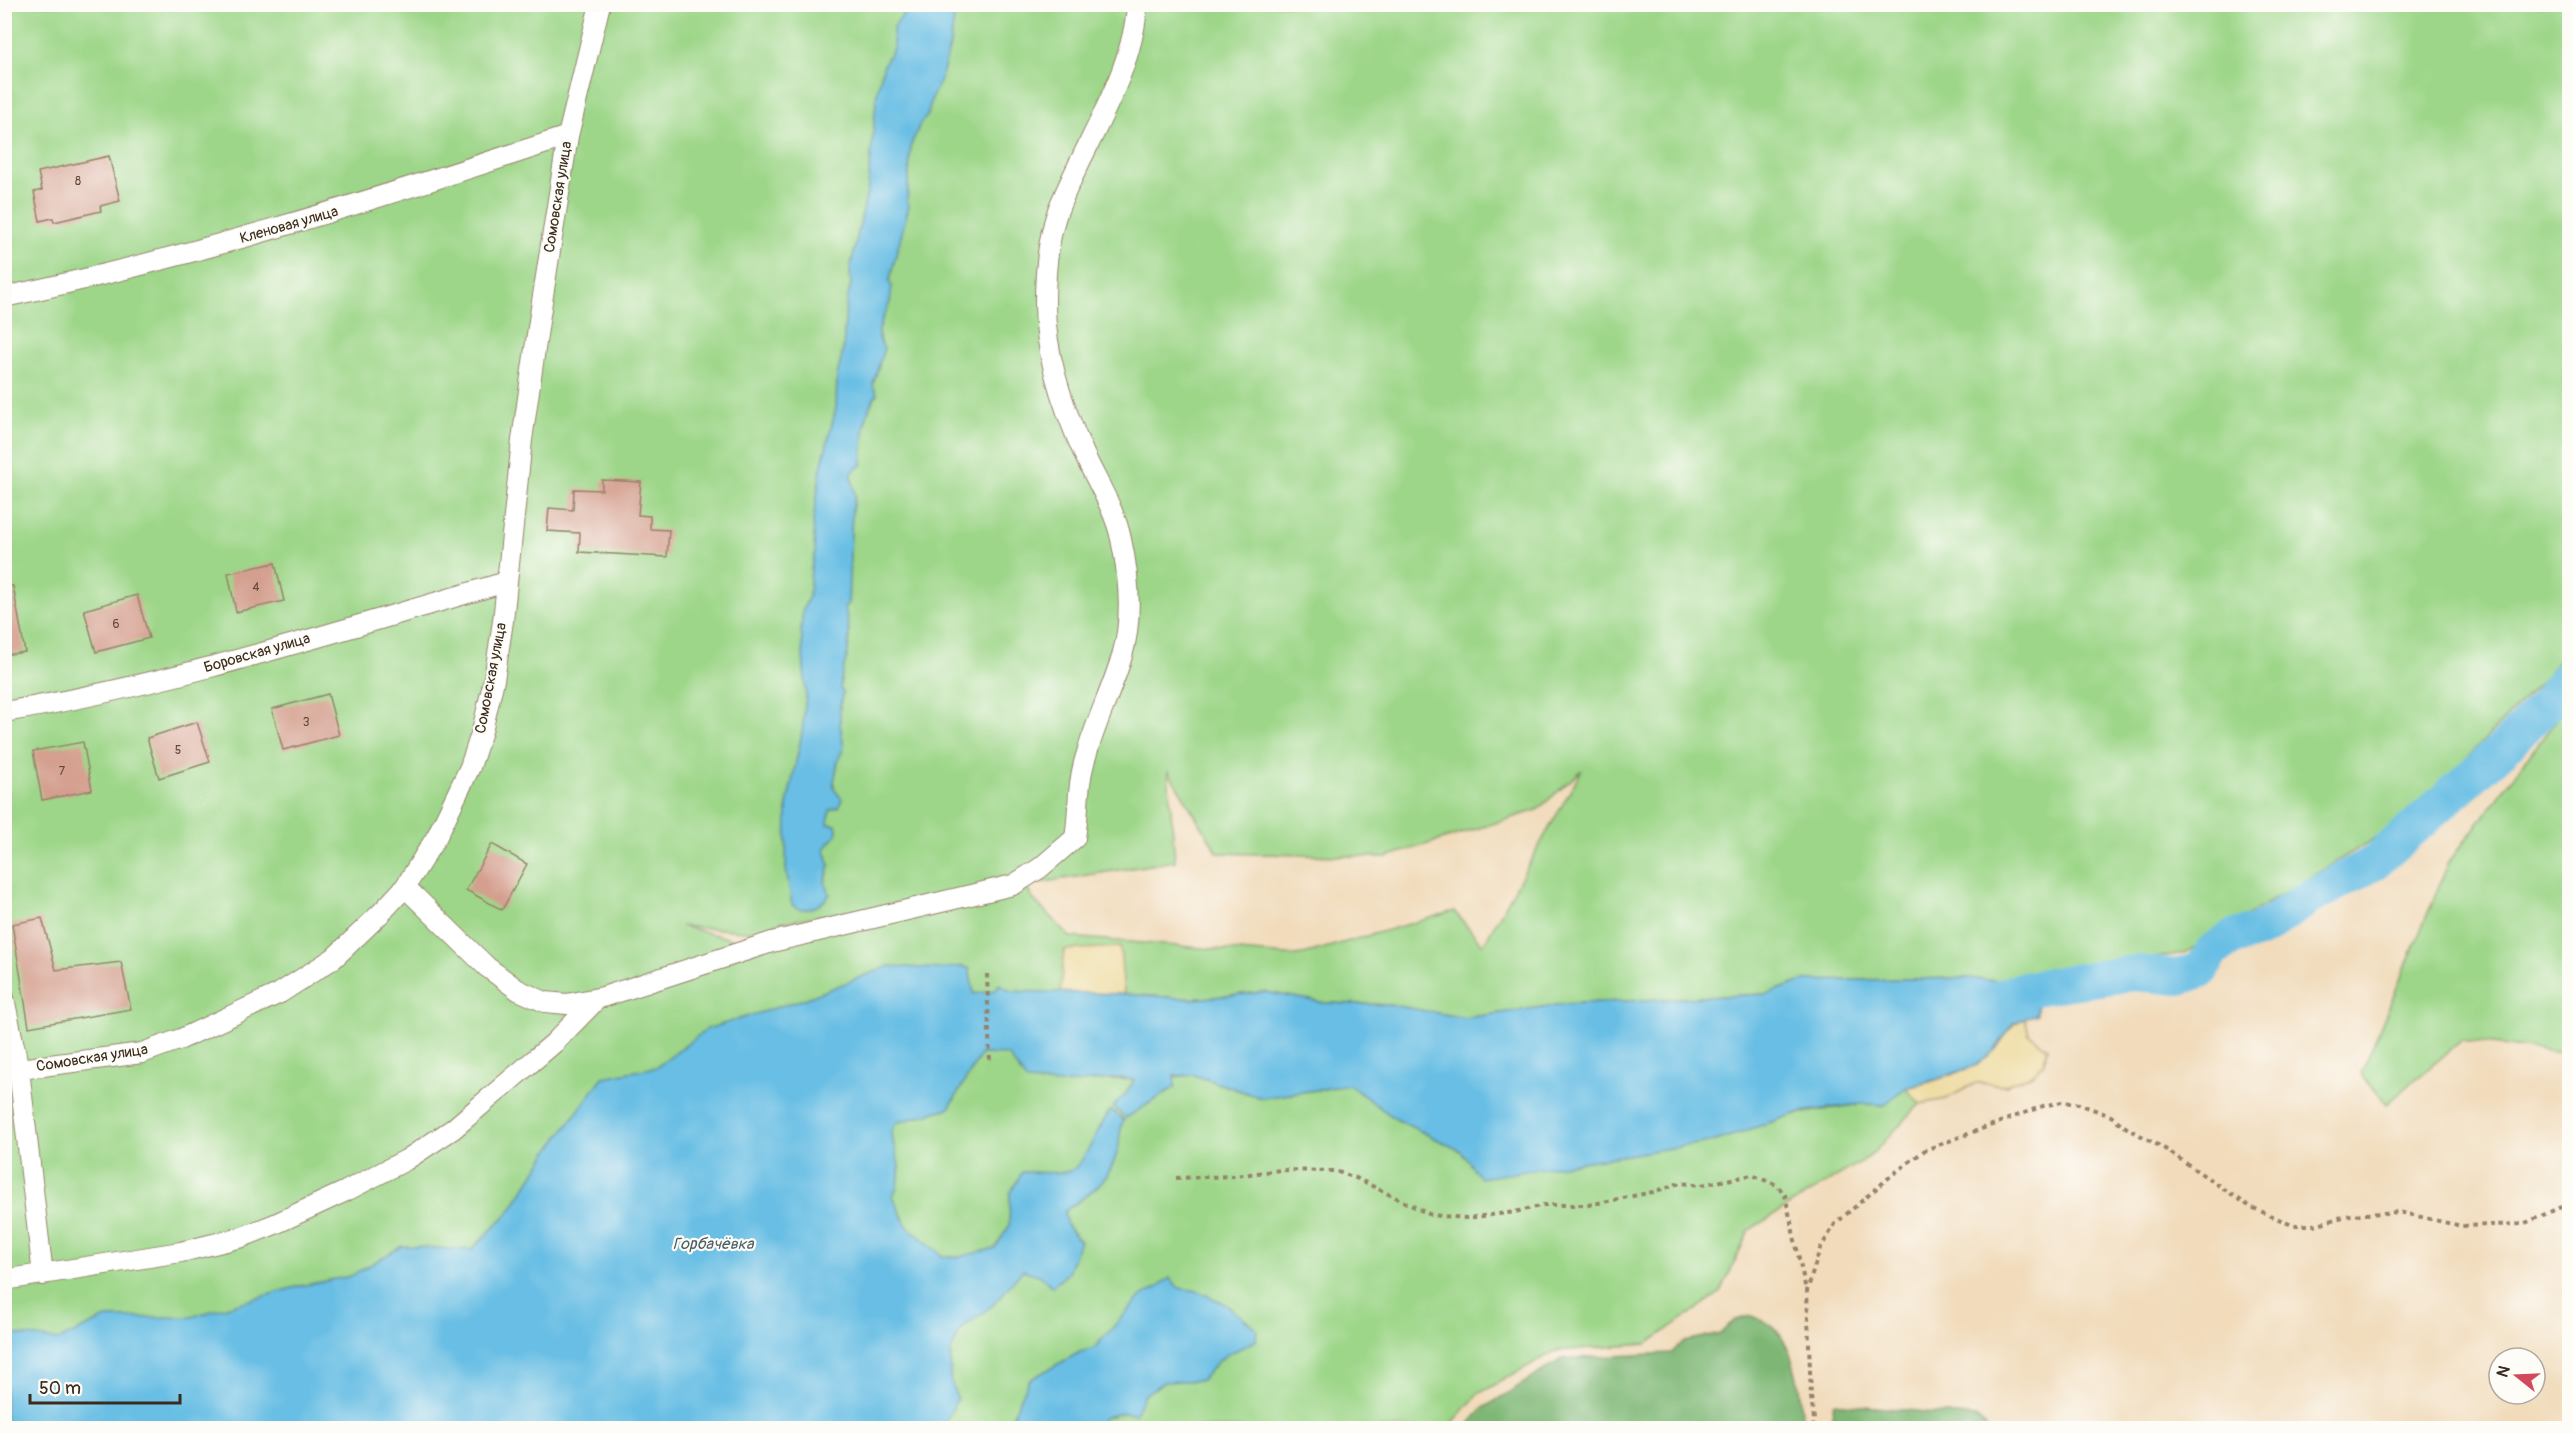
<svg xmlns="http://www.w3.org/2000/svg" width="2574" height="1433" viewBox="0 0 2574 1433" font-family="Pangolin,sans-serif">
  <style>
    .green { fill: #9dd688; stroke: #6c8053; stroke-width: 1.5; fill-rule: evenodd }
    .forest { fill: #7eb774; stroke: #5c7049; stroke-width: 1.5 }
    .sand { fill: #eeda9e; stroke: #94825e; stroke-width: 1.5 }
    .water { fill: #67bee4; stroke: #517481; stroke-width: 1.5 }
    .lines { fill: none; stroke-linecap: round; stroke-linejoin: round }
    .river { stroke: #67bee4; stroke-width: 36 }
    .building { fill: #d49f8e }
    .minor-casing { stroke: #96826c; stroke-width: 22 }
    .path { stroke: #96826c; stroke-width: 4; stroke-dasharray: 4.5 4.5; stroke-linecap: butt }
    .minor { stroke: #fff; stroke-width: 20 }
    .labels { text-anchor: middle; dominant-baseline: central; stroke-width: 4.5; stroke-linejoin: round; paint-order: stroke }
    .number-label { font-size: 12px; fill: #61473a }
    .street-label { font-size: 15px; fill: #3b2a1e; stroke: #fdfcf7 }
    .water-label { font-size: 16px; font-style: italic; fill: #4a5e63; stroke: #fdfcf7 }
  </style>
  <rect width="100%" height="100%" fill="#fdfcf7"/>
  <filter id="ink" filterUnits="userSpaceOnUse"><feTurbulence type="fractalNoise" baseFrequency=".0167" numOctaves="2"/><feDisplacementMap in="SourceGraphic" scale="12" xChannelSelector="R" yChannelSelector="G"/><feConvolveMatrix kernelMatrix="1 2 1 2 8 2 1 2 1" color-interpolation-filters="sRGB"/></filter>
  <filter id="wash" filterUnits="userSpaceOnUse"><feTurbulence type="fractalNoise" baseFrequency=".008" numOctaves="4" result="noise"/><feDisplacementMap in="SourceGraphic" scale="24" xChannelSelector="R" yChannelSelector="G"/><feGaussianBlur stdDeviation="1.35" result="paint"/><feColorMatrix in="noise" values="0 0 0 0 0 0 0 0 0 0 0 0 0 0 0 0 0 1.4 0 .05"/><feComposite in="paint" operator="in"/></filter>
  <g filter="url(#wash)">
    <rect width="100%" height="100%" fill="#f1dbbb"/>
    <!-- green -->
    <path class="green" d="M5,5H2569V643L2547,676L2407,819L2185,953L1999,981L1967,978L1803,981L1766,994L1564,1004L1465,1018L1392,1005L1326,1003L1265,992L1193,999L1124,994L1120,948L1091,983L1109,1079L1174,1081L1173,1077L1194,1075L1262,1098L1349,1085L1396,1119L1461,1151L1791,1115L1861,1104L1885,1105L1906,1088L1920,1104L1869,1157L1749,1230L1721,1292L1647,1344L1555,1351L1478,1394L1448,1428H5ZM1582,770L1483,945L1454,911L1297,956L1070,937L1033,899L1025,885L1175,861L1168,771L1218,853L1386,857L1537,810ZM847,912L845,917L780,928L736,940L681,926L757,932L781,922Z
      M2569,703V1054L2462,1040L2387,1104L2361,1074L2449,862Z"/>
    <!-- forest -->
    <path class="forest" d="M1751,1316C1758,1319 1767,1321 1772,1326C1795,1346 1803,1400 1802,1428H1465L1482,1409L1562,1359L1671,1353L1685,1341L1721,1333L1734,1320Z
      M1834,1403L1976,1417L1987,1428H1830Z"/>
    <!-- sand -->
    <path class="sand" d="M1120,947L1124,994H1060L1064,950Z
      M2025,1019L2029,1034L2048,1048L2043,1064L2034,1074L2006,1085L1976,1083L1946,1099L1920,1104L1906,1088C1933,1082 1973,1070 1993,1052C2007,1039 2005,1025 2025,1019Z"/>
    <!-- water -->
    <path class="water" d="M906,5L956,4V6L949,49L940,82L932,97L928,115L920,124L911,145L907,202L909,206L889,282L892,286C891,291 891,297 890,302C885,317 871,332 884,348L873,385L877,394C862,413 864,441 862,465L856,468L851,475L855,495L852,510L848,604L844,607C849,618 850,639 848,651C846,665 840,675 840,689L843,692L840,705V724L844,747L838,761L834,782V789L842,799L839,807L830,810L828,824L836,825C840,838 829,840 825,850L830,866L825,882L830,894C822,906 805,915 792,905L786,869L787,805L802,733L806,694L801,629L803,609L809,596L811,568L815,553L813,521L821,468L836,408L837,376L843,351L846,305L851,284L850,270L868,187L877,92L884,64L893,49V28L903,15Z
      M889,966L940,969L962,966L969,968L974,994L996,990L999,984L1011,991L1124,994L1193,999L1265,992L1326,1003L1392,1005L1465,1018L1564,1004L1766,994L1803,981L1967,978L1999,981L2038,976L2037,1014L2013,1023L1995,1050L1977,1065L1938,1079L1906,1088L1885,1105L1861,1104L1801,1112L1716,1141L1480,1178L1461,1151L1396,1119L1349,1085L1262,1098L1194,1075L1174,1076L1175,1087L1126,1118L1113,1107L1127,1092L1134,1080L1121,1078L1062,1084L1027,1082L1008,1055L981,1054L949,1108L896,1123L891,1133C896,1157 906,1172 893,1196L906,1225L944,1257H959L995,1248L1009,1226L1010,1194L1022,1172C1037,1172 1054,1174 1069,1171C1084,1168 1099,1123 1111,1110L1124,1120C1118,1131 1121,1142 1117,1153C1108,1185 1089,1193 1064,1212L1067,1226L1080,1241L1068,1273L1052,1287L1041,1276L1023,1270L993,1305L961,1329L951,1351L950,1378L957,1399L943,1428H5V1333L59,1340L106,1318L191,1317L299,1286L351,1276L402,1246L471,1250L510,1211L547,1153L603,1077L657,1067L707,1029L807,998Z
      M1170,1278L1179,1288L1198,1291L1225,1304L1257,1329L1256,1341L1228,1354L1217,1362L1202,1380L1164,1382L1144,1395L1135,1414L1122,1413L1103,1418L1098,1428H1007L1029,1380L1080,1352L1094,1348L1142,1295L1157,1288Z"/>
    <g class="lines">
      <!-- river -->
      <path class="river" d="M1992,1000L2022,990L2077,981L2135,973L2179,977L2201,970L2213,951L2232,938L2263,929L2307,899L2374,863L2505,747L2545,706L2570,674"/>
    </g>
    <g id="blocks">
      <!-- building -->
      <path class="building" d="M109,156L120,201L100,206L101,211L54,222L53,218L40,221L34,192L42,190L38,172Z
        M602,480L641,482L638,515L650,516V529L669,530L667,557L579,552L580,533L547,531L549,508L573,510L574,489L602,490Z
        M275,563L284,601L236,612L228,573Z
        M4,586H13L25,652L4,655Z
        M137,595L149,638L96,652L84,610Z
        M328,694L339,735L283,750L272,709Z
        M197,722L210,762L159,778L147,738Z
        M83,742L92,790L42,800L33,751Z
        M492,844L527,864L502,910L466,890Z
        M42,918L56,970L121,962L131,1009L29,1027L12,924Z"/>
    </g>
  </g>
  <g filter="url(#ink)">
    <use href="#blocks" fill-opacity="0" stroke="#96826c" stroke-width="1.5"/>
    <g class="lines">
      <!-- minor casing -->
      <g class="minor-casing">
        <path id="minor" d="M4,297C196,257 382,197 568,136
          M4,712C175,684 340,630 506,582
          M405,887L487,967L518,990L545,1002L567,1004L603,997L772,942L1013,885L1040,868L1075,838C1079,814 1077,790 1083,767C1092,729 1111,693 1122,656C1133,619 1129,576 1121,539C1115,510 1098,484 1085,456C1064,410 1045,355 1045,304C1045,274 1048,238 1058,210C1083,146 1134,73 1137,4
          M4,998L19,1070L43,1275
          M4,1071L142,1053L181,1039L280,993L334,958L381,913L405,887L437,836L470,767L482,731L494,680L503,621L522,440L539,321L568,136L600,4
          M4,1280L181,1252L242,1237L275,1224L346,1191L406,1160L453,1129L554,1043L597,999"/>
      </g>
      <!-- path -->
      <path class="path" d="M987,974L990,1062
        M1176,1178L1235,1176L1280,1170L1335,1171L1356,1178L1431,1215L1467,1218L1515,1212L1544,1205H1588L1653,1192L1680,1183L1701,1185L1752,1175L1777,1185L1785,1195L1806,1290
        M1813,1428L1814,1419L1811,1397L1807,1291L1820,1249L1835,1224L1892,1175L1925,1150L2043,1106L2062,1102L2079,1104L2111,1116L2127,1128L2165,1149L2249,1206L2292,1225H2314L2350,1215L2399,1212L2461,1226L2523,1224L2570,1203"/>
      <!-- minor -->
      <use href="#minor" class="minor"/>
    </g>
  </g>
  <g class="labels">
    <!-- number labels -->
    <g class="number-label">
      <text x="78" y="181">8</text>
      <text x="256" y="587">4</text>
      <text x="116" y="624">6</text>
      <text x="306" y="722">3</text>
      <text x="178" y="750">5</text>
      <text x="62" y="771">7</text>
    </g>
    <!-- street labels -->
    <g class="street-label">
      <text transform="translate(558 197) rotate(-81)">Сомовская улица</text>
      <text transform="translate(289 225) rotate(-16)">Кленовая улица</text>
      <text transform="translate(257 653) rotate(-16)">Боровская улица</text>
      <text transform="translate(491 678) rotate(-79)">Сомовская улица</text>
      <text transform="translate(92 1058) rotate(-9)">Сомовская улица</text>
    </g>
    <!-- water labels -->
    <g class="water-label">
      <text x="713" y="1244">Горбачёвка</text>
    </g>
  </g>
  <!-- margin -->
  <rect width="2574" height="1433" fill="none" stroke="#fdfcf7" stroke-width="24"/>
  <!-- north arrow -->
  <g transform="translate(2517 1376) rotate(288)"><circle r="28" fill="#fdfcf7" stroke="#afa8a0" stroke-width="1.5"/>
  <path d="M0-4.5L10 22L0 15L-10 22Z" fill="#d1495b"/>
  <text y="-9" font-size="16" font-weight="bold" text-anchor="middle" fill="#3b2a1e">N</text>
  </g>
  <!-- scale -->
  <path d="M30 1394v9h150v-9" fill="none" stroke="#3b2a1e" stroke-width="3"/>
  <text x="39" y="1394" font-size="18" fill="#3b2a1e" stroke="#fdfcf7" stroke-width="4.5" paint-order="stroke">50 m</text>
</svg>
